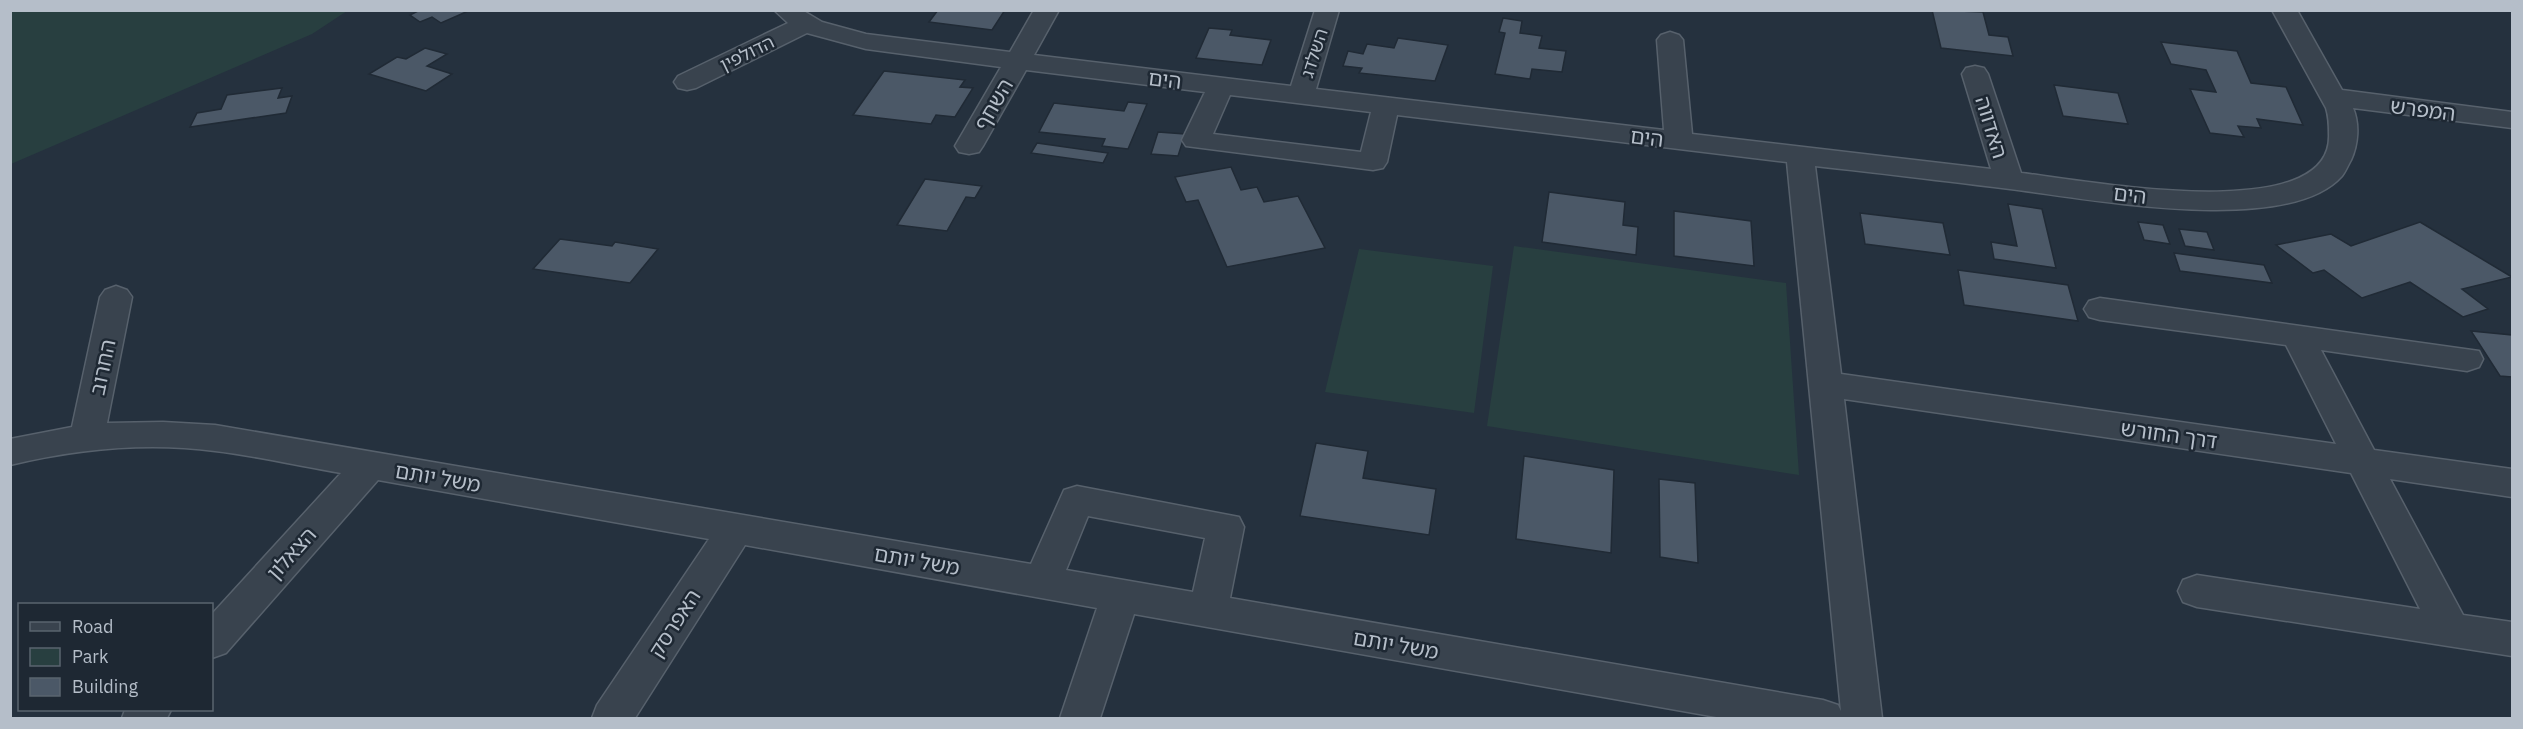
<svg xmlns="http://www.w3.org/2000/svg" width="2523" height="729" viewBox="0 0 2523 729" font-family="'IBM Plex Sans','Noto Sans Hebrew',sans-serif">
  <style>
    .green { fill: #283f40 }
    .building { fill: #4b5867; stroke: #202a35; stroke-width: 1.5 }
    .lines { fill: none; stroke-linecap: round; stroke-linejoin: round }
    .minor-casing { stroke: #57616c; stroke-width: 3 }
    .minor { fill: #39434e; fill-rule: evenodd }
    .labels { text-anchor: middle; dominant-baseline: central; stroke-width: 5; stroke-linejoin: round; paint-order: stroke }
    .far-street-label { font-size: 18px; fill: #b5bec9; stroke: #1e2833 }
    .street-label { font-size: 21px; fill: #b5bec9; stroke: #1e2833 }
  </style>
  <rect width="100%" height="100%" fill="#25313e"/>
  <!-- green -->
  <path class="green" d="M11,10H347V11L312,34L11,164Z
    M1514,246L1786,283L1799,475L1487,426Z
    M1359,249L1493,266L1474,413L1325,392Z"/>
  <!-- building -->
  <path class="building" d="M464,10L466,12L441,23L432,17L420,22L410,15L420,10Z
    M938,10H1005L992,30L929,22Z
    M1932,10L1983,12L1989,35L2008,37L2013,56L1941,48Z
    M1503,18L1522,21L1520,33L1542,36L1539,48L1566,51L1562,72L1532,69L1530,79L1495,74L1505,33L1499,32Z
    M1209,28L1232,30L1230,35L1271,40L1262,65L1196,58Z
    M1398,38L1448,45L1435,81L1359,73L1362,68L1343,66L1348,51L1363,54L1367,44L1394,48Z
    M2161,42L2237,51L2251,83L2286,87L2303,125L2257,119L2261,128L2238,126L2244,137L2210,133L2190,89L2216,92L2206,70L2171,64Z
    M425,48L447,54L427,66L452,74L426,91L369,74L397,57L406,59Z
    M884,71L965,80L960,87L973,88L955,117L936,115L931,124L853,115Z
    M2054,85L2118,93L2128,124L2063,116Z
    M282,88L278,98L292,96L286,113L190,127L197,113L221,109L227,95Z
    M1128,102L1147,104L1128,149L1102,146L1105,139L1039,132L1054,103L1124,111Z
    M1158,132L1185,134L1178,156L1151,154Z
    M1037,143L1108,153L1103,163L1031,153Z
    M1231,167L1241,190L1257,187L1264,202L1298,196L1325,248L1227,267L1198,200L1186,202L1175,177Z
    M925,179L982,186L975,198L966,197L947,231L897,225Z
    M1549,192L1625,202L1623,225L1638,227L1636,255L1542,242Z
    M2008,204L2042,209L2056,268L1994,259L1991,242L2017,246Z
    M1674,211L1751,221L1754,266L1674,256Z
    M1860,213L1943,223L1950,255L1865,244Z
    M2138,222L2163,225L2170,244L2144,240Z
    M2420,222L2512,277L2462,289L2488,309L2463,317L2410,282L2362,298L2324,270L2313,273L2276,245L2331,234L2351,246Z
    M2179,229L2207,232L2214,250L2185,246Z
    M560,239L612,246L615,242L658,249L630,283L533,269Z
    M2174,253L2264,265L2272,283L2180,271Z
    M1958,270L2068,285L2078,321L1964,305Z
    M2471,331L2512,335V377L2500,376Z
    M1316,443L1368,451L1363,478L1436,489L1429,535L1300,516Z
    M1524,456L1614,470L1611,553L1516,539Z
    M1659,479L1695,483L1698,563L1660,557Z"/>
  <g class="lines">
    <!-- minor casing -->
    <g class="minor-casing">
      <path id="minor" d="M774,10H802L822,22L866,34L1010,52L1034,10H1059L1034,55L1291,86L1315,10H1339L1316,89L1664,130L1657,40L1661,35L1670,32L1679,35L1683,40L1692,134L1991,169L1962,74L1966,68L1975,66L1984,68L1988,74L2021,173C2077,179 2332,229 2329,135C2329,126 2329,117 2326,108L2272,10H2297L2342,90L2512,112V128L2353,108C2360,124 2358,145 2351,160C2348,165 2346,171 2342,176C2287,238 2085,198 2010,189C1945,181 1880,173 1815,166L1841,374L2336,444L2286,345L2100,320L2089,317L2084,309L2089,301L2100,298L2479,351L2483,359L2479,367L2467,371L2321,350L2374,450L2512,469V497L2390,479L2463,615L2512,622V656L2197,607L2183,602L2178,591L2183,580L2197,575L2420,609L2351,473L1844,399L1882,718H1722L1134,614L1100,718H1060L1097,608L745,545L635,718H592L597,705L709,539L378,480L226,653L212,658V614L341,473C299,466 257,456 215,451C146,442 77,449 10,465V439L72,427L100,297L105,290L116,286L127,290L132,297L107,423L163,422L215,425L1031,564L1064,490L1077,486L1239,517L1244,527L1230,598L1823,700L1838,705L1841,711L1787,162L1397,115L1387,162L1383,168L1373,170L1186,146L1182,140L1205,92L1026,70L983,146L979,152L969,154L959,152L955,146L1001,67L866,49L807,33L696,88L687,90L678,88L674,82L678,76L788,23ZM1230,95L1371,112L1361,152L1213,134ZM1088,516L1205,538L1193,592L1066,570Z
        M125,710H171L167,718H122Z"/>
    </g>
    <!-- minor -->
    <use href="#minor" class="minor"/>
  </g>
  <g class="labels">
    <!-- far-street labels -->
    <g class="far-street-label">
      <text transform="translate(747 53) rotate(-26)">הדולפין</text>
      <text transform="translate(1314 53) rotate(-72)">השלדג</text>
    </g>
    <!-- street labels -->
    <g class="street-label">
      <text transform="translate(1165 79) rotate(7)">הים</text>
      <text transform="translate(993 104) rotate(-60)">השחף</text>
      <text transform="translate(2423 109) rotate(7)">המפרש</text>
      <text transform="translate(1992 127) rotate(73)">האדווה</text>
      <text transform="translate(1647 137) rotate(7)">הים</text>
      <text transform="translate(2130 194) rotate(7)">הים</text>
      <text transform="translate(102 367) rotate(-78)">החרוב</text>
      <text transform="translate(2169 434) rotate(8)">דרך החורש</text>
      <text transform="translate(438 477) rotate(10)">משל יותם</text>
      <text transform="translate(291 553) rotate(-48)">הצאלון</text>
      <text transform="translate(917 560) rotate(10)">משל יותם</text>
      <text transform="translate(674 623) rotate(-57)">האפרסק</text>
      <text transform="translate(1396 644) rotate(10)">משל יותם</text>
    </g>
  </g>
  <!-- border -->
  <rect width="2523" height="729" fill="none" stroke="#b5bec9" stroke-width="24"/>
  <!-- legend -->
  <rect x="18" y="603" width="195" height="108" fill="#1e2833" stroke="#5a646f" stroke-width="1.5"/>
  <rect x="30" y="622" width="30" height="9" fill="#39434e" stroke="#5a646f" stroke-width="1.5"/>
  <text x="72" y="633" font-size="18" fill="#b5bec9">Road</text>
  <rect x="30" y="648" width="30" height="18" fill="#283f40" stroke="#5a646f" stroke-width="1.5"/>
  <text x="72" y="663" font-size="18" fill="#b5bec9">Park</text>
  <rect x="30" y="678" width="30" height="18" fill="#4b5867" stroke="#5a646f" stroke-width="1.5"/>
  <text x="72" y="693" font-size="18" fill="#b5bec9">Building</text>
</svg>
